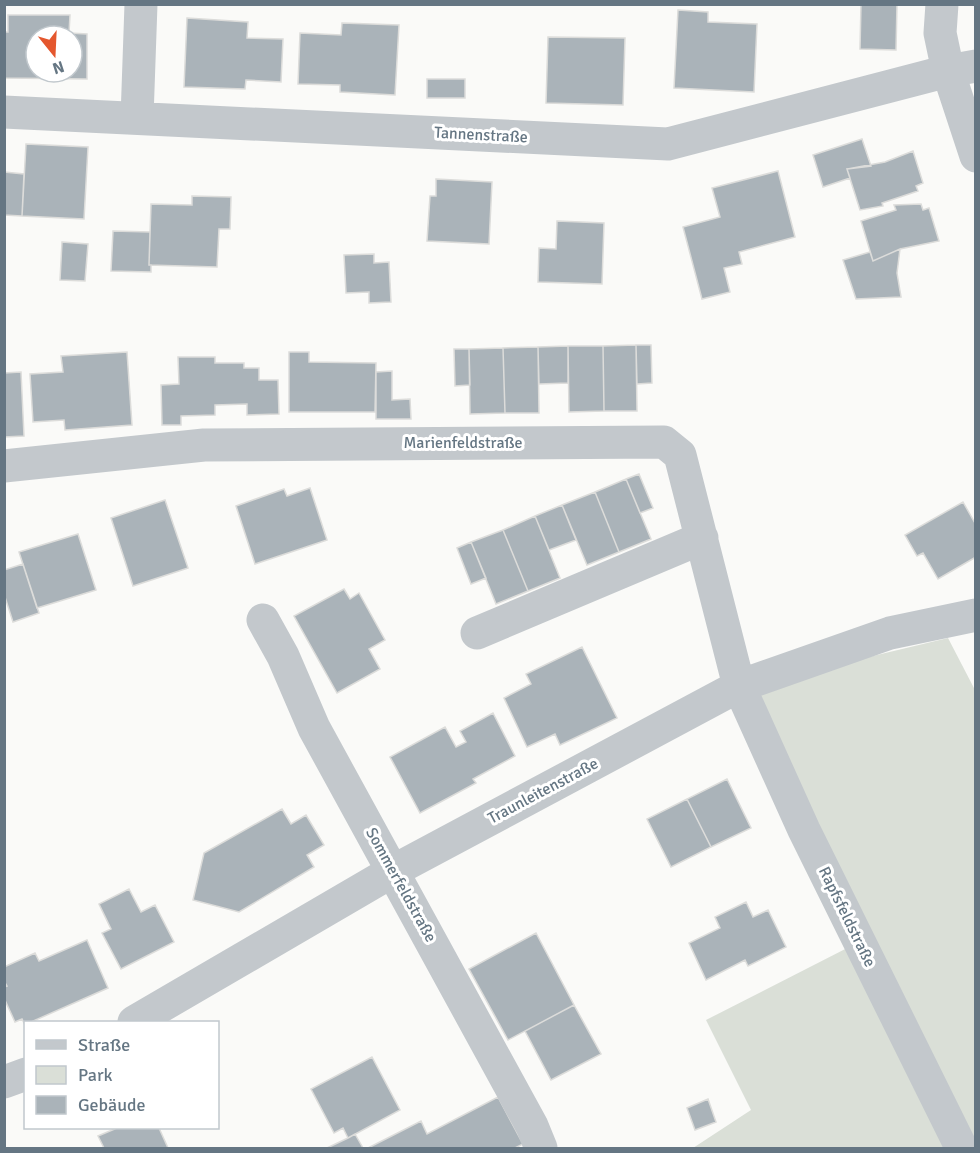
<svg xmlns="http://www.w3.org/2000/svg" width="980" height="1153" viewBox="0 0 980 1153" font-family="Signika,sans-serif">
  <style>
    .green { fill: #dadfd7 }
    .building { fill: #aab3b9; stroke: #dcdcda; stroke-width: 1.5; fill-rule: evenodd }
    .lines { fill: none; stroke-linecap: round; stroke-linejoin: round }
    .minor { stroke: #c3c8cc; stroke-width: 33 }
    .labels { text-anchor: middle; dominant-baseline: central; stroke-width: 6; stroke-linejoin: round; paint-order: stroke }
    .street-label { font-size: 16px; fill: #657683; stroke: #fff }
  </style>
  <rect width="100%" height="100%" fill="#fafaf8"/>
  <!-- green -->
  <path class="green" d="M948,638L975,690V1148H693L751,1110L706,1020L855,944L749,699L852,661Z"/>
  <!-- building -->
  <path class="building" d="M861,4H897L896,50L860,49Z
    M678,10L708,12V22L757,24L754,92L674,88Z
    M8,15H70L69,33L87,34V79L4,78V32H8ZM36,36H72V72H36Z
    M187,18L248,22L247,38L283,39L281,82L246,80L245,89L184,87Z
    M342,23L399,25L395,95L340,92V85L298,84L300,33L341,35Z
    M548,37L625,38L623,105L546,103Z
    M427,79H465V98H427Z
    M862,139L871,166L847,169L850,178L823,187L813,155Z
    M26,144L88,147L84,219L22,216Z
    M913,151L923,183L916,186L918,191L882,203L883,206L860,210L847,169L885,162Z
    M778,171L795,237L739,252L742,264L724,268L730,292L702,299L683,227L720,217L712,188Z
    M4,172L24,174L22,216L4,215Z
    M436,179L492,182L489,244L427,241L430,196H436Z
    M192,196L231,197L230,229H219L217,267L149,265L151,204L192,205Z
    M921,204L923,210L929,208L939,241L900,249L873,261L861,221L896,210L894,205Z
    M557,221L604,223L602,284L538,282L539,248L556,249Z
    M113,231L150,232L149,265H151V272L111,271Z
    M62,242L88,244L85,281L60,280Z
    M900,249L897,273L901,297L856,299L843,260L870,252L873,261Z
    M374,254V263L389,262L391,302L369,303V292L346,293L344,255Z
    M636,345L637,411H604L603,346Z
    M636,345H651L652,383L637,384Z
    M568,346H603L604,411L569,412Z
    M568,346V383L539,384L538,347Z
    M538,347L539,413H505L503,348Z
    M503,348L505,413L470,414L469,349Z
    M454,349H469L470,385L455,386Z
    M127,352L132,425L65,430L64,420L33,422L30,374L63,372L61,356Z
    M289,352H309V362L376,363L375,412H289Z
    M178,357H215V363H244V368H259V380H278L279,414L247,415V404L215,405V415L181,416V425H162L161,385L179,384Z
    M392,371V400L410,399L411,419H376V372Z
    M21,372L24,436L4,437V373Z
    M639,474L653,508L640,513L626,479Z
    M626,479L651,539L619,552L595,492Z
    M310,488L327,540L255,564L236,506L284,489L287,496Z
    M595,492L619,552L587,565L562,505Z
    M165,500L188,568L133,586L111,518Z
    M963,502L976,525V557L938,579L923,553L917,556L905,535Z
    M562,505L576,540L549,550L535,516Z
    M535,516L560,578L528,591L503,530Z
    M503,530L528,591L496,604L471,542Z
    M78,534L96,590L37,608L19,552Z
    M471,542L486,578L471,584L457,548Z
    M23,564L39,613L13,622L4,594V570Z
    M344,589L350,599L359,593L385,640L369,649L380,669L337,693L294,616Z
    M582,647L617,718L560,745L555,734L527,747L504,698L531,684L526,674Z
    M493,713L515,756L473,779L476,783L420,813L390,757L445,727L456,747L466,742L460,731Z
    M727,779L751,828L711,847L687,799Z
    M687,799L711,847L671,867L647,819Z
    M282,809L291,824L306,815L324,845L307,855L314,867L239,912L193,900L204,853Z
    M129,889L141,912L155,905L174,942L121,969L102,933L111,929L99,904Z
    M746,902L753,917L768,910L786,947L748,966L745,960L706,980L689,943L720,928L715,917Z
    M536,933L574,1005L508,1040L469,969Z
    M87,940L108,988L31,1022H26L25,1025L22,1019L15,1022L4,998V987L7,986L4,981V967L35,953L39,961Z
    M574,1005L601,1054L551,1080L525,1031Z
    M372,1057L400,1110L348,1138L343,1128L334,1133L311,1089Z
    M498,1097L523,1144L515,1148H368L421,1121L427,1134Z
    M708,1099L716,1122L695,1130L687,1108Z
    M117,1128H159L168,1148H104L98,1136Z
    M355,1134L363,1148H327L348,1138Z"/>
  <g class="lines">
    <!-- minor -->
    <path class="minor" d="M942,4L940,33L948,71L976,156
      M4,112L668,144L948,71L976,66
      M137,118L141,4
      M4,466L204,445L664,442L680,455L739,686L804,830L960,1145
      M263,620L283,656L314,728L532,1126L541,1148
      M477,633L702,538
      M134,1022L393,871L739,686L890,633L976,615
      M4,1082L26,1074"/>
  </g>
  <g class="labels">
    <!-- street labels -->
    <g class="street-label">
      <text transform="translate(481 135) rotate(3)">Tannenstraße</text>
      <text x="463" y="443">Marienfeldstraße</text>
      <text transform="translate(543 791) rotate(-28)">Traunleitenstraße</text>
      <text transform="translate(401 885) rotate(61)">Sommerfeldstraße</text>
      <text transform="translate(847 917) rotate(64)">Rapfsfeldstraße</text>
    </g>
  </g>
  <!-- border -->
  <rect width="980" height="1153" fill="none" stroke="#657683" stroke-width="12"/>
  <!-- legend -->
  <rect x="24" y="1021" width="195" height="108" fill="#ffffff" stroke="#c1c8cd" stroke-width="1.5"/>
  <rect x="36" y="1040" width="30" height="9" fill="#c3c8cc" stroke="#c1c8cd" stroke-width="1.5"/>
  <text x="78" y="1051" font-size="18" fill="#657683">Straße</text>
  <rect x="36" y="1066" width="30" height="18" fill="#dadfd7" stroke="#c1c8cd" stroke-width="1.5"/>
  <text x="78" y="1081" font-size="18" fill="#657683">Park</text>
  <rect x="36" y="1096" width="30" height="18" fill="#aab3b9" stroke="#c1c8cd" stroke-width="1.5"/>
  <text x="78" y="1111" font-size="18" fill="#657683">Gebäude</text>
  <!-- north arrow -->
  <g transform="translate(54 54) rotate(162)"><circle r="28" fill="#ffffff" stroke="#c1c8cd" stroke-width="1.5"/>
  <path d="M0-4.5L10 22L0 15L-10 22Z" fill="#e4572e"/>
  <text y="-9" font-size="16" font-weight="bold" text-anchor="middle" fill="#657683">N</text>
  </g>
</svg>
